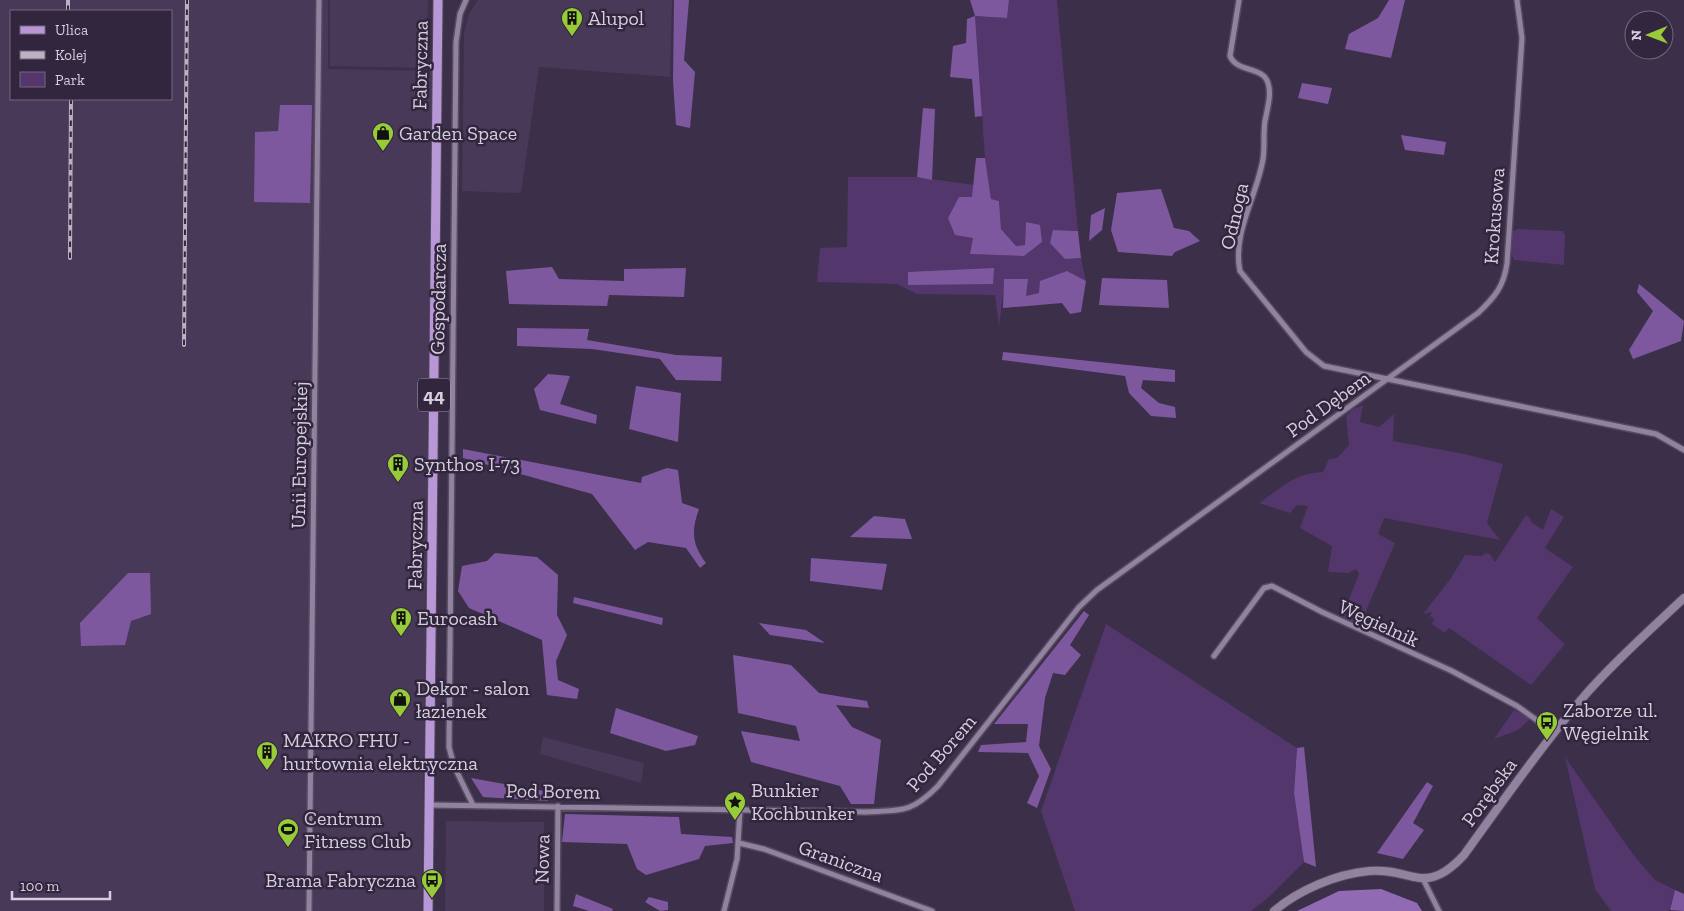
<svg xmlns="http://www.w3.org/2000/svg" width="1684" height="911" viewBox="0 0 1684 911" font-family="'Zilla Slab',serif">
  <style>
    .built { fill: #493958; fill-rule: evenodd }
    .green { fill: #53366c }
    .forest { fill: #7e589f }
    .water { fill: #906ab3 }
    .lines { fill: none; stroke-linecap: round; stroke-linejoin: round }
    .street-casing { stroke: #554a5f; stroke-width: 8 }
    .secondary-casing { stroke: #554a5f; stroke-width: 10 }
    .primary-casing { stroke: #554a5f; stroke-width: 11 }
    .street { stroke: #9182a0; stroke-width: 5 }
    .secondary { stroke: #9182a0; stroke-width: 8 }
    .primary { stroke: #b897d7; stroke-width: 9 }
    .rail-casing { stroke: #bab2c3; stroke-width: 4 }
    .rail { stroke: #32253e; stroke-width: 2; stroke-dasharray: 5.5; stroke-linecap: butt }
    .labels { text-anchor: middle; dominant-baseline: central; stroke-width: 5; stroke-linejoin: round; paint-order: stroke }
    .shield { fill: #32253e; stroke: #a49bad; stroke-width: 1 }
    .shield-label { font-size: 19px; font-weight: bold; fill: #d5cedd }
    .poi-label { font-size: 20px; fill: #d5cedd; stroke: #32253e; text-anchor: start }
    .street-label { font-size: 20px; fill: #d5cedd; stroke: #32253e }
  </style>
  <rect width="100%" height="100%" fill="#3c2f49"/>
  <!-- built -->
  <path class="built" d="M0,0H328V69L432,71L422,911H0ZM11,11H171V99H11Z
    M330,0H428L426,68L330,66Z
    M478,0H672L670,77L539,67L521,193L462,191L464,33L469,14Z
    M543,737L644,763L641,783L540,754Z
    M446,821L544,822V911H445Z"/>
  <!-- green -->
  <path class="green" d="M1009,0H1057L1078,231L1053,230L1065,259L1081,258L1086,281L1067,271L1040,293L1026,296L1005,279L999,327L995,295L917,294L897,284L817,282L820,248L847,247L848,177H917L974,185V238L971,254L1024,256L1042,242L1026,223L1025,245L1016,246L1001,229L999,201L991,199L985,158L975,16L1007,18Z
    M1518,229L1563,231L1565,235L1564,265L1514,260C1509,251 1512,240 1513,231Z
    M1363,405L1360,422L1379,427L1394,414L1393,441L1465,454L1503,464L1487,523L1500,540L1384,518L1378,534L1395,543L1360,625L1342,617L1359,574L1356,569L1348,573L1328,572L1332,546L1300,528L1308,506L1297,505L1290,513L1259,503C1281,488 1295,473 1323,472L1329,459L1337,458L1349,445L1346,416L1352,410Z
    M1551,509L1564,517L1545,548L1573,567L1537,618L1565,644L1531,685L1449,628L1445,633L1432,624L1434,619L1430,616L1432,612L1423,614L1451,578L1465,555L1482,556L1485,553L1490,554L1495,562L1526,515L1530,518L1531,522L1543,530Z
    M1106,624L1297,748L1294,793L1304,862L1269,897L1251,911H1075L1041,811Z
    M1514,710L1530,719L1518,730L1494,739Z
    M1565,757L1632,853L1655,880L1675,890L1669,911H1611L1595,889Z"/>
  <!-- forest -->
  <path class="forest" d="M674,0H689L684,60L695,72L690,128L676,125L673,81Z
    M970,0H1009L1007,18L975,16L982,116L975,117L972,79L950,77L953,46L966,43L967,19L975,16Z
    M1389,0H1405L1391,58L1345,49L1349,34L1378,18Z
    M1302,83L1332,88L1328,104L1298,98Z
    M280,105H312L310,203L254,202L255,132L278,131Z
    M923,108L935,109L932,180L917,177Z
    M1401,135L1446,142L1444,155L1405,150Z
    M976,158H985L991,199L999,201L1001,229L1016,246L1025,245L1026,222L1040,225L1042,242L1024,256L970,254L973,238L955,235L948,218L959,197H972Z
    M1161,189L1174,228L1189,231L1200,241L1175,252L1172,256L1118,252L1111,230L1117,193Z
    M1105,208L1102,230L1089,241L1091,215Z
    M1053,230L1078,231L1081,258L1065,259L1050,243Z
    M552,267L559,279L624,281V269L686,268L684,297L609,295L607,306L509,304L506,271Z
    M994,268L993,284L908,285V272Z
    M1067,271L1086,281L1081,312L1070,314L1062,303L1003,308L1004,279H1028L1026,296L1039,293L1040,281Z
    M1102,278L1167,280L1169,308L1099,305Z
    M1639,284L1684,321L1681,341L1633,359L1629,350L1653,311L1637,292Z
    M517,328L589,329L587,340L676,355L722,357L721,381L676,380L660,359L592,349L517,346Z
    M1003,352L1175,370V382L1143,380L1141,388L1159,403L1175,407L1176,418L1151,416L1129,393L1125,376L1002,360Z
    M548,374L570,376L560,404L597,415L596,424L540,410L534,389Z
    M636,386L681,393L678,442L629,429Z
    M463,449L641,483L642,477L667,468L678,470L682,503L699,509C691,531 692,544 706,563L700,568L686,548L648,542L635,550L592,494L463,458Z
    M874,516L905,519L912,539L850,537Z
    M495,553L537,557L558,575L557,615L567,635L556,661L558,680L579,689L577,699L547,695L542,640L469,608L458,591L462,566L487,561Z
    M811,558L887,564L882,590L810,581Z
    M128,573H150L151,614L131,621L125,645L81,646L80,623Z
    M574,597L663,618L662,625L573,603Z
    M1084,611L1089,615L1070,645L1081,655L1065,675L1053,673L1045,698L1039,746L1051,769L1037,808L1027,803L1039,776L1028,753L978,752L981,745L1026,742L1028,724H994Z
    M759,623L806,630L825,643L770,635Z
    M733,655L791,665L819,693L867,701L869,708L836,705L852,727L881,740L874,804H851L840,786L751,762L741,731L800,741L796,726L738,713Z
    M616,708L698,736L695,745L666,751L610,733Z
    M1304,747L1316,867L1304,862L1294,793L1297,748Z
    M471,778L550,792L548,801L483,797Z
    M1427,782L1433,786L1413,823L1424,830L1403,859L1377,853Z
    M565,814L679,817L681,834L732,837L733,843L705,846L699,859L646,875L637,869L627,844L562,842Z
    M1675,890L1684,894V911L1670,910Z
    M576,894L613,909L612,911H589L573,906Z
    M649,897L668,902V910L660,911L645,902Z"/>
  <!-- water -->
  <path class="water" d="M1381,889L1417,903L1422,911H1297L1339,891Z"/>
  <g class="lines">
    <!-- street casing -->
    <g class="street-casing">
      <path id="street" d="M466,0L460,14L456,42L449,747L454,766L473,805
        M1239,0L1230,56C1237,73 1263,66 1268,83C1272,94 1267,110 1265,121C1263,134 1265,147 1263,159C1257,196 1232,233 1240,271L1306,352L1324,366L1656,434L1684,450
        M1214,656L1264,588L1272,586L1322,612L1452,671L1517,706L1538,721L1552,735
        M429,805L866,812C903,810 911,813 938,786L1079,607L1097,590L1478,313C1495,297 1504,286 1507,263L1522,38L1517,0
        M739,843L764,849L932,911
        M1423,879L1439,911
        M309,911L319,0
        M557,911L558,806
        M724,911L737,859L740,810"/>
    </g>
    <!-- secondary casing -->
    <g class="secondary-casing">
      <path id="secondary" d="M1274,911C1299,890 1336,874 1369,871C1412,867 1424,898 1464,855C1503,801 1542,745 1586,694C1616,660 1651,629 1684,598"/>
    </g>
    <!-- primary casing -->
    <g class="primary-casing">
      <path id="primary" d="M428,911L438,0"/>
    </g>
    <!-- street -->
    <use href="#street" class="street"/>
    <!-- secondary -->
    <use href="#secondary" class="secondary"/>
    <!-- primary -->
    <use href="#primary" class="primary"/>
    <!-- rail casing -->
    <g class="rail-casing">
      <path id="rail" d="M68,11V0
        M70,258L71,99
        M184,345L187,0"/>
    </g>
    <!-- rail -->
    <use href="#rail" class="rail"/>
  </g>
  <!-- icons -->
  <defs>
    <g id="building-pin" transform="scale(1.125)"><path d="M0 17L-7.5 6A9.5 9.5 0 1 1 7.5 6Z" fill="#97cc38" stroke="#32253e"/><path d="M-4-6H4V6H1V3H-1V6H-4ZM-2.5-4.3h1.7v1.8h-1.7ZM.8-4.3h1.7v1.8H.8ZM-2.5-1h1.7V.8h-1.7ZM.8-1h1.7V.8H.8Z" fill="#111"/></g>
    <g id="shop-pin" transform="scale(1.125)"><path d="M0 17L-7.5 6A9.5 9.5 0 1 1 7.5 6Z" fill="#97cc38" stroke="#32253e"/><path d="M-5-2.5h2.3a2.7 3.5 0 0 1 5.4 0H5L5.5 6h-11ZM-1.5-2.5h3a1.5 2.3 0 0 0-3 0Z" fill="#111"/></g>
    <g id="bus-pin" transform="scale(1.125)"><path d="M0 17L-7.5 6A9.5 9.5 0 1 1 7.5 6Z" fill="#97cc38" stroke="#32253e"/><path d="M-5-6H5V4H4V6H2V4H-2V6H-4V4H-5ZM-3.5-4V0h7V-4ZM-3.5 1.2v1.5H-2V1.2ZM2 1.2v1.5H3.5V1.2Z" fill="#111"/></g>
    <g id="sight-pin" transform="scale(1.125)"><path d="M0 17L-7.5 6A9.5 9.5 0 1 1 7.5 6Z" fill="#97cc38" stroke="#32253e"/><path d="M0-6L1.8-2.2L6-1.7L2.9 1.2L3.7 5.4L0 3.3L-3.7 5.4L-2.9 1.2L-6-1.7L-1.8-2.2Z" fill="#111"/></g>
    <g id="stadium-pin" transform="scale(1.125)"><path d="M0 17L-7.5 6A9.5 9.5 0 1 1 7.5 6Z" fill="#97cc38" stroke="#32253e"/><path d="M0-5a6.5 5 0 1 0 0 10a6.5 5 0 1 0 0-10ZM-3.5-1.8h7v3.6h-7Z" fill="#111"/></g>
  </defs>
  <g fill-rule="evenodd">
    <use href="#building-pin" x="572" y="18"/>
    <use href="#shop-pin" x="383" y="133"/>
    <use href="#building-pin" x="398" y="464"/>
    <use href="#building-pin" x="401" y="618"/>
    <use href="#shop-pin" x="400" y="699"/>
    <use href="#bus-pin" x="1547" y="722"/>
    <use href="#building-pin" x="267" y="752"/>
    <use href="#sight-pin" x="735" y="802"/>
    <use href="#stadium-pin" x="288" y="829"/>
    <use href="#bus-pin" x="432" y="880"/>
  </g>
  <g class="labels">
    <!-- shield labels -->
    <rect class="shield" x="418" y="378.5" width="32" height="33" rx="4"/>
    <g class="shield-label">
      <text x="434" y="395">44</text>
    </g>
    <!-- poi labels -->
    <g class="poi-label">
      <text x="588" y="18">Alupol</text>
      <text x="399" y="133">Garden Space</text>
      <text x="414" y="464">Synthos I-73</text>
      <text x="417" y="618">Eurocash</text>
      <text x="416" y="688">Dekor - salon<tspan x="416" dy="23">łazienek</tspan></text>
      <text x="1563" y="710">Zaborze ul.<tspan x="1563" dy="23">Węgielnik</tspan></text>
      <text x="283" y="740">MAKRO FHU -<tspan x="283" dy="23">hurtownia elektryczna</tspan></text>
      <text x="751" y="790">Bunkier<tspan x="751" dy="23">Kochbunker</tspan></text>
      <text x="304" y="818">Centrum<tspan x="304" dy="23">Fitness Club</tspan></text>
      <text x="416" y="880" text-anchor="end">Brama Fabryczna</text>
    </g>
    <!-- street labels -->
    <g class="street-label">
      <text transform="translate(420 65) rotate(-89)">Fabryczna</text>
      <text transform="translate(1234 216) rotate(-77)">Odnoga</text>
      <text transform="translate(1494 216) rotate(-86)">Krokusowa</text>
      <text transform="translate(438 299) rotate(-89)">Gospodarcza</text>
      <text transform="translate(1328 404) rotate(-36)">Pod Dębem</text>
      <text transform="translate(299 455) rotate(-89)">Unii Europejskiej</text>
      <text transform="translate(415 545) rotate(-89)">Fabryczna</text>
      <text transform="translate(1379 623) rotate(25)">Węgielnik</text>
      <text transform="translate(941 753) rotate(-49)">Pod Borem</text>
      <text transform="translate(553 791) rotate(1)">Pod Borem</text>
      <text transform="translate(1489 792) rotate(-54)">Porębska</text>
      <text transform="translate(542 859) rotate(-89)">Nowa</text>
      <text transform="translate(841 861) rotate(20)">Graniczna</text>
    </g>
  </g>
  <!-- legend -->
  <rect x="10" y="10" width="162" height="90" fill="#32253e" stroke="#73697e"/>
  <rect x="20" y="26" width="25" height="8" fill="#b897d7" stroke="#73697e"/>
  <text x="55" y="35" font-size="15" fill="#d5cedd">Ulica</text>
  <rect x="20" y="51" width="25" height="8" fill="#bab2c3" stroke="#73697e"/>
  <text x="55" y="60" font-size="15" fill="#d5cedd">Kolej</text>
  <rect x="20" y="72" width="25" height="15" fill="#53366c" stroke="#73697e"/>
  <text x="55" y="85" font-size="15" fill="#d5cedd">Park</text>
  <!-- north arrow -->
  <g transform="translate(1649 35) rotate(269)"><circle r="24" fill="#32253e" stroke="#73697e"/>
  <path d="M0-4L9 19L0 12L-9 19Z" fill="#97cc38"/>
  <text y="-8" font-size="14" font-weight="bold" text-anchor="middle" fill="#d5cedd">N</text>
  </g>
  <!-- scale -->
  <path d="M12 891v8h98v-8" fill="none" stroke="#d5cedd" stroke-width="2.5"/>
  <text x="20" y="891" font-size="15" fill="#d5cedd" stroke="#32253e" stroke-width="4" paint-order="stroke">100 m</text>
</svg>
